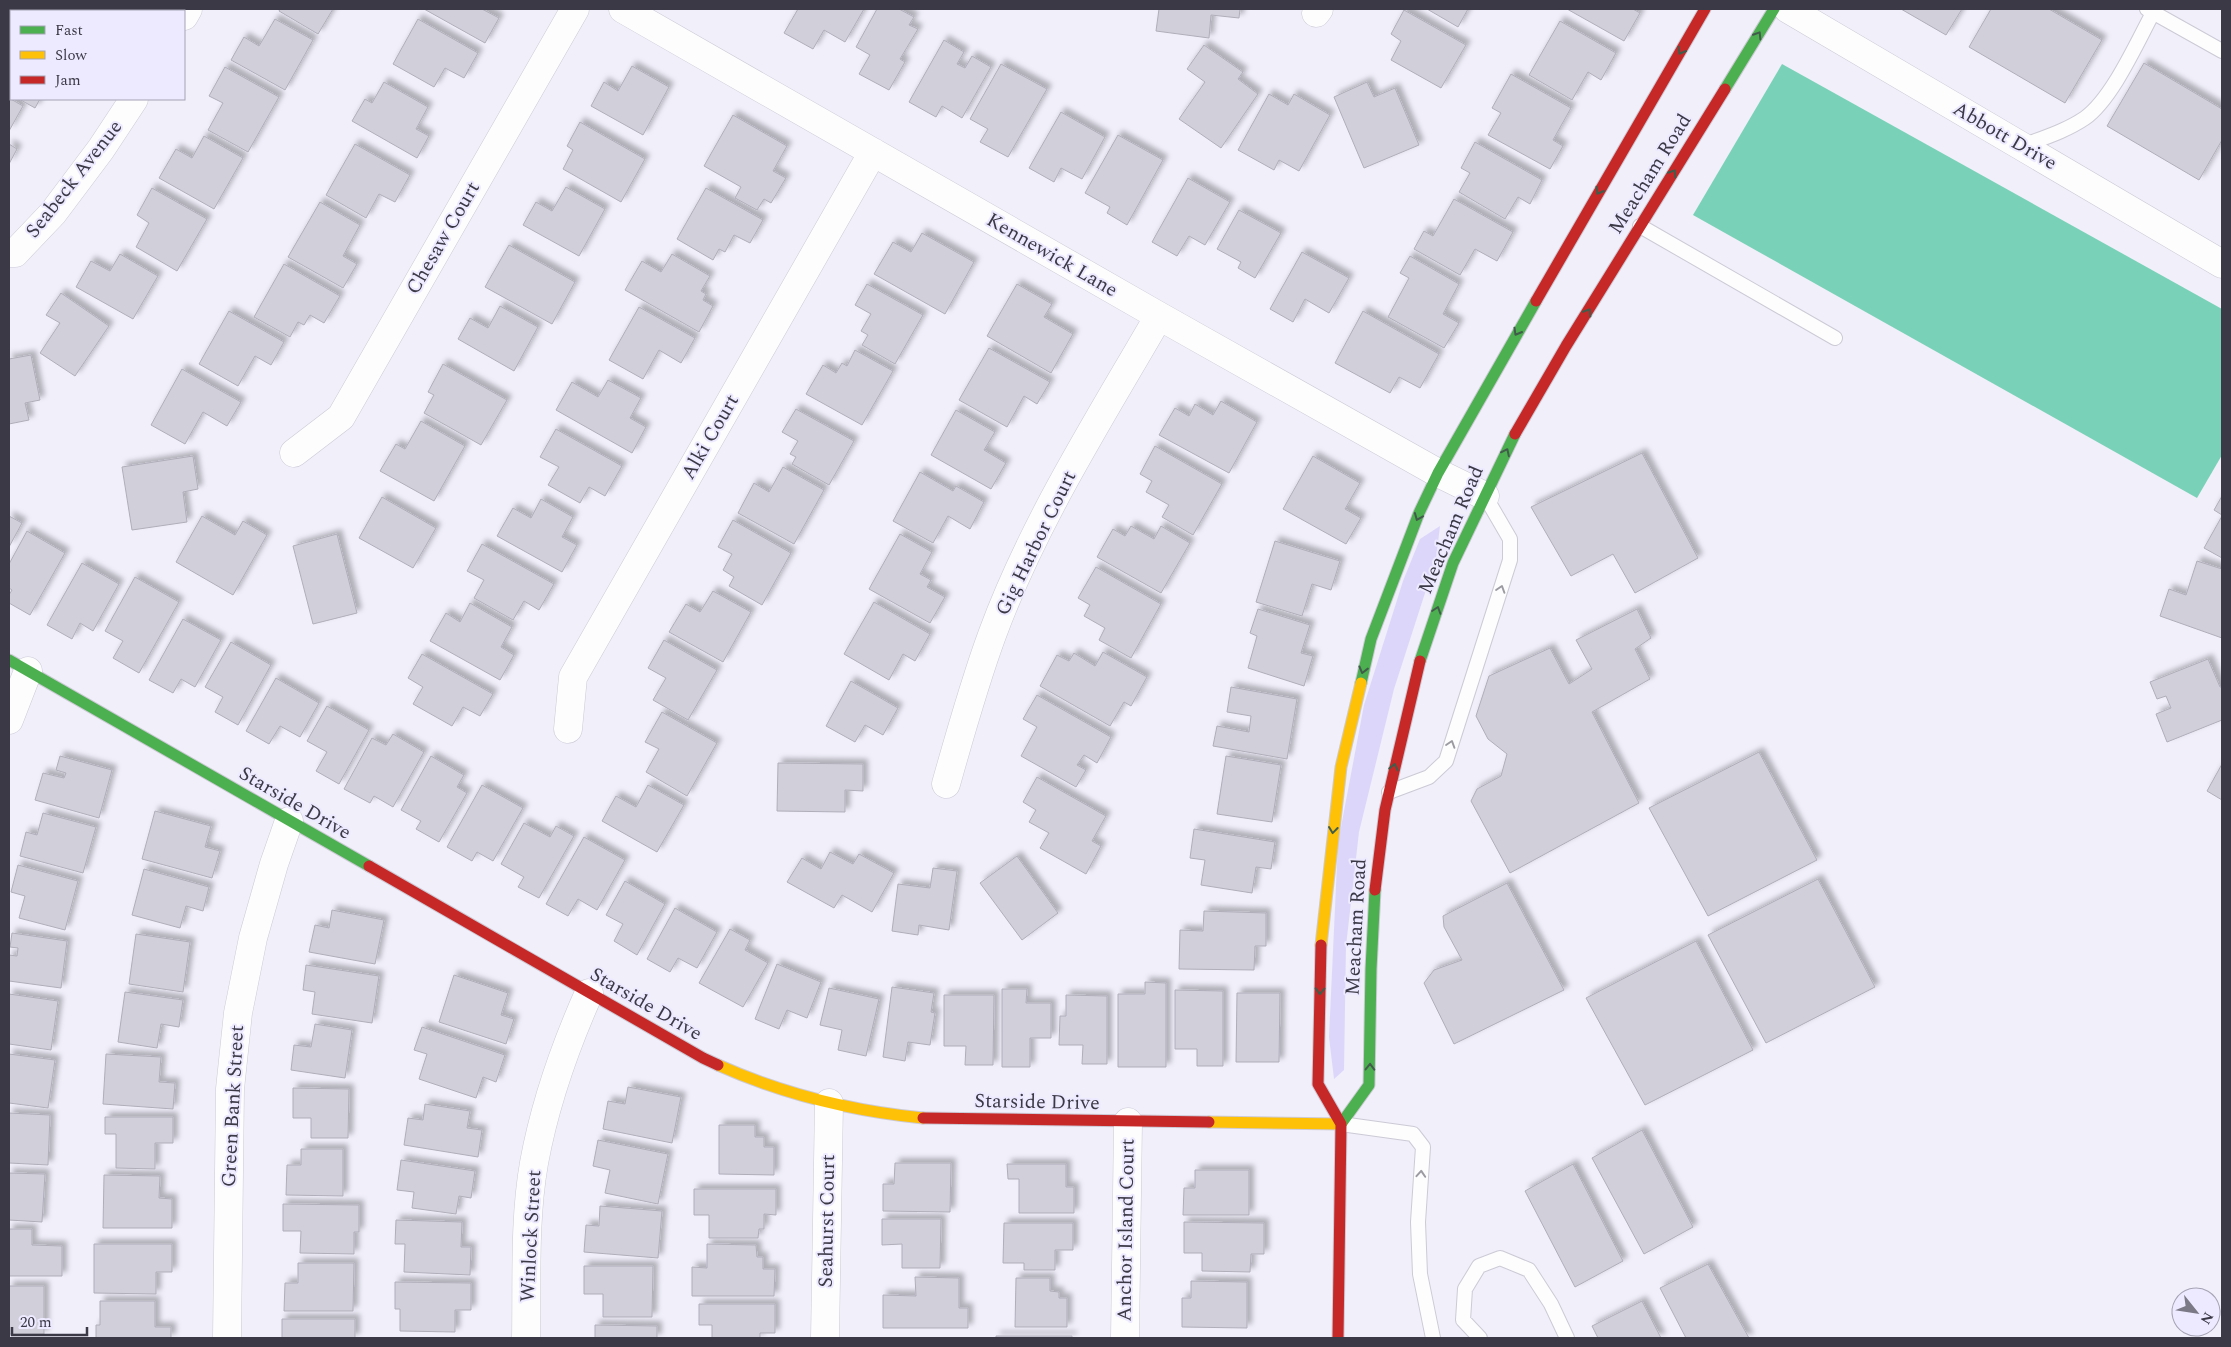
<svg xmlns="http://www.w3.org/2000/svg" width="2231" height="1347" viewBox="0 0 2231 1347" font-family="Spectral,serif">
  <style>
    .green { fill: #ddd6fb }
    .water { fill: #79d2b7 }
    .building { fill: #d0cfda; stroke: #b0aeb9; filter: url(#shadow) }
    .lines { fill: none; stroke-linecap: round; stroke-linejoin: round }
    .lane-casing { stroke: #cccad5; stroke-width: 16 }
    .street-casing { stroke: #cccad5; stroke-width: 29 }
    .fast-casing { stroke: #cccad5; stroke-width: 13 }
    .slow-casing { stroke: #cccad5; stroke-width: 13 }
    .jam-casing { stroke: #cccad5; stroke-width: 13 }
    .lane { stroke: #fdfdfe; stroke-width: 14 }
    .street { stroke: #fdfdfe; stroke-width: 28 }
    .fast { stroke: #4caf50; stroke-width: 11 }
    .slow { stroke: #ffc107; stroke-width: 11 }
    .jam { stroke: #c62828; stroke-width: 11 }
    .oneway { stroke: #415c4a }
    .oneway2 { stroke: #9c9ba2 }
    .labels { text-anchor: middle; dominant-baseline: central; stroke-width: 4; stroke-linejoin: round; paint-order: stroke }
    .street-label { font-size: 20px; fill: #3c3947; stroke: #edeaff }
  </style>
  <defs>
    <filter id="shadow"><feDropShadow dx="4.5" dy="-4.5" stdDeviation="2.5" flood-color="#0004"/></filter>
  </defs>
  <rect width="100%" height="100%" fill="#f0effa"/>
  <!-- green -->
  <path class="green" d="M1440,526L1436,559L1394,689L1359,832L1346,946L1344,1070L1334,1079L1329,1037L1338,843L1364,705L1403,581L1420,539Z"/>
  <!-- water -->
  <path class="water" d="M1782,64L2222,309V455L2197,498L1693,215Z"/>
  <!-- building -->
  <path class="building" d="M44,9H97L96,11H43Z
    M280,9H333L318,34L279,11Z
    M424,9H482L499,18L485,43Z
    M798,9H864L845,42L824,30L813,49L784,33Z
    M877,9H899L914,17L909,25L918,29L900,59L905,62L889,90L859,74L870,55L856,47Z
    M1159,9H1240L1239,18L1211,15L1209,38L1156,31Z
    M1427,9H1468L1458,27Z
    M1567,9H1633L1640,13L1624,41Z
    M1901,9H1962L1946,35Z
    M1991,9H2049L2102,40L2065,103L1969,47Z
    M1404,10L1466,45L1441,88L1391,60L1401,41L1391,34Z
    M275,19L313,40L285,90L231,60L244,37L259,46Z
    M418,19L478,53L464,78L445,68L434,87L393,64Z
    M1560,21L1616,53L1601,80L1588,72L1572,100L1529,75Z
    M10,37L11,38V95L9,93V40Z
    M944,40L964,52L957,64L965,68L972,56L991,67L962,118L942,106L936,117L909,102Z
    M1204,45L1243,72L1238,79L1258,94L1221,148L1179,119L1205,82L1187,69Z
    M2144,63L2222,109V140L2199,180L2107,126Z
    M1001,64L1047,89L1008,157L980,142L988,129L970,119Z
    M632,66L669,87L643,135L591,106L604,82L618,91Z
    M225,67L279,97L248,152L208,130L223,103L209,96Z
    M1511,74L1571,108L1553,140L1563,146L1550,169L1488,135L1501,113L1492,108Z
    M384,82L428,107L416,129L429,136L417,158L352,121L365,99L372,103Z
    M1367,82L1374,97L1395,88L1419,145L1364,168L1334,97Z
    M1269,94L1288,105L1294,94L1330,115L1299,171L1279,160L1274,170L1238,150Z
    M9,98L23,106L9,131Z
    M19,99H40L35,108Z
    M1061,112L1105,137L1082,179L1061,168L1054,182L1029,168Z
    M733,115L787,146L773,171L786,178L771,203L764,199L757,210L735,198L741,187L704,166Z
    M580,122L645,159L621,202L563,169L573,150L567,146Z
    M1118,135L1163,160L1127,225L1107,213L1110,207L1085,193Z
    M204,136L243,158L214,209L159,178L176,149L192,158Z
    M1475,142L1542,180L1530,204L1518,197L1505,219L1459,192L1470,173L1461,168Z
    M9,144L17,149L9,164Z
    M355,144L410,175L395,202L379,194L366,218L326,195Z
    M1188,178L1230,202L1205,245L1189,236L1177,256L1152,242Z
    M566,187L605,209L579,256L523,225L536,202L552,211Z
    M152,188L207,219L177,271L136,247L149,223L137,215Z
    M706,188L763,220L750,243L734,235L725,252L719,249L713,260L677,239Z
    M1454,199L1513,232L1497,261L1475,249L1460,275L1414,249L1424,231L1433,236Z
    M320,202L360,225L343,256L357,264L343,288L288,257Z
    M1239,210L1281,233L1255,278L1238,268L1241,262L1217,249Z
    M922,233L974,262L945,314L874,274L893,242L911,252Z
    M509,245L575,282L552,324L485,287Z
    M1302,252L1349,278L1329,313L1305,299L1293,322L1270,309Z
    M120,254L158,276L133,319L76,287L91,261L110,271Z
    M672,254L710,276L701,291L706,294L703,300L713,306L699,332L625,290L642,261L661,272Z
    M1410,256L1459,284L1443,314L1459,323L1444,348L1388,317L1409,278L1400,273Z
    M284,264L340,296L324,323L310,315L304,325L298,322L290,337L254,317Z
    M867,284L923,315L895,364L862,345L868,335L861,331L871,314L855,305Z
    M1017,284L1052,304L1044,317L1073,334L1051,373L987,336Z
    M61,293L109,326L75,376L40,353L60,323L46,315Z
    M500,306L538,327L514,371L458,339L470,318L488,328Z
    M639,307L695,338L681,363L659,350L643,379L609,360Z
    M229,311L284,342L271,365L255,356L238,386L199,364Z
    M1363,311L1439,354L1420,388L1399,377L1390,393L1335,363Z
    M989,348L1050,382L1037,404L1024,396L1007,427L959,400Z
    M855,350L893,371L862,425L806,394L823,365L836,373L842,363L847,366Z
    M31,355L40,400L25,403L29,420L9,424V356V359Z
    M443,364L507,400L481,445L424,413L434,395L428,392Z
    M182,369L241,402L227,426L203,412L185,444L151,425Z
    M608,380L641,398L630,418L646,427L632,453L556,410L572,382L598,397Z
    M1221,401L1257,422L1229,473L1159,435L1175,408L1189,416L1195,404L1213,415Z
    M796,409L854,441L829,485L792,464L796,457L790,454L798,441L782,432Z
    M956,410L995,432L984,450L1006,463L991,489L931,455Z
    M421,421L465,446L434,501L380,471L396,444L405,449Z
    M556,429L622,466L605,496L589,487L580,503L548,485L559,467L540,457Z
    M1155,446L1222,484L1193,535L1162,517L1169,505L1146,492L1152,481L1140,474Z
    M1642,453L1698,558L1635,593L1613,554L1571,576L1531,507Z
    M193,456L198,489L183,492L187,522L132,530L122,467Z
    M1313,456L1360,483L1345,509L1361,518L1346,544L1283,509Z
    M783,467L824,490L794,544L738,513L754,483L769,492Z
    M920,472L953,491L956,486L984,502L970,529L948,516L933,543L893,521Z
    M2222,496V515L2214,510Z
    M382,497L436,528L413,568L359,538Z
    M541,499L573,517L562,537L577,545L562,572L497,536L513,508L531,518Z
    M9,516L22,523L9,547Z
    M202,516L235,535L243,521L267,535L233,595L176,562Z
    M2222,516V558L2204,548Z
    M733,520L791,553L762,605L729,586L734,577L723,570L732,554L718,547Z
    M1131,526L1154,539L1161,526L1190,543L1161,593L1097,557L1113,529L1125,536Z
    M27,531L65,553L30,615L9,603V595L12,590L9,588V564Z
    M337,534L357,613L313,624L293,546Z
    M900,534L932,552L920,574L931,580L927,587L945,597L930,623L869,589Z
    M1275,541L1340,561L1331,590L1312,584L1302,616L1256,602Z
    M482,544L554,584L539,610L524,601L513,620L474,598L484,580L467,571Z
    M2197,561L2222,569V638L2160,616L2169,589L2186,595Z
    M82,563L119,584L93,631L80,623L72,639L47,625Z
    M1096,567L1161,604L1131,658L1099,640L1105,628L1084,616L1090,605L1078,598Z
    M135,577L179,602L139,673L113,658L123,641L105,631Z
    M713,591L751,612L723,662L669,632L686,604L700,612Z
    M874,602L930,634L915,661L903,654L889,680L844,654Z
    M470,603L512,627L501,647L514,655L500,680L430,641L446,613L460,622Z
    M1258,609L1310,625L1301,653L1313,656L1304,686L1248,668L1257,636L1250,633Z
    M1637,609L1651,638L1635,649L1650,679L1592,712L1639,803L1510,873L1471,801L1477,789L1501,776L1507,754L1488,739L1476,716L1489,676L1550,648L1569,684L1592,669L1576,640Z
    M183,619L221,640L195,687L181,679L173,693L149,680Z
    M664,640L717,670L688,720L653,700L666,678L648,668Z
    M231,642L271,665L238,725L215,712L223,697L205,687Z
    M1103,652L1147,677L1131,706L1124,702L1110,726L1040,686L1057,655L1069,661L1074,653L1095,666Z
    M422,654L493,694L480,716L463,707L452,726L413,704L423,687L408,678Z
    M2208,659L2220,687H2222V720L2167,742L2156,714L2171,708L2166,696L2157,699L2150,682Z
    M276,678L319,703L300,737L280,726L269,744L246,731Z
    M851,681L898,708L883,735L865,725L855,742L826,726Z
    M1231,687L1297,699L1287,759L1213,746L1217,726L1249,732L1251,716L1227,712Z
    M1037,695L1111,737L1097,763L1084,755L1077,765L1086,770L1076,787L1021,756L1037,727L1023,719Z
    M327,706L369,730L339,784L316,771L327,752L307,741Z
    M662,712L717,743L687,796L646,772L659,749L645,742Z
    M393,734L424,752L393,807L374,796L370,803L344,789L372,738L386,745Z
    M1759,752L1817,860L1708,916L1649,808Z
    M60,756L112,770L99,818L35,800L43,773L64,778L66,773L56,770Z
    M431,756L464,775L457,787L467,793L439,842L416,829L421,821L401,810Z
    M1226,756L1281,765L1272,822L1217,814Z
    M778,763L863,764V791L845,790V812L777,811Z
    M2222,764V800L2207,791Z
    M1037,777L1106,816L1092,841L1101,846L1086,874L1040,848L1049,833L1029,822L1036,810L1023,802Z
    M482,785L523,808L493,861L477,852L472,861L447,847Z
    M648,785L684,805L657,852L602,821L616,796L636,807Z
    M155,811L211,826L205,847L220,851L212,878L142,859Z
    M43,813L96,827L83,873L20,856L26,832L37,835Z
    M524,823L550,837L556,826L574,836L539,898L518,887L524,877L501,864Z
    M1194,829L1275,842L1271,869L1256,867L1252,893L1201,885L1205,860L1190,858Z
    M584,837L625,860L597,910L578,899L568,916L546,904Z
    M830,852L853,864L859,854L894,873L872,912L842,895L834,908L787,882L802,858L821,869Z
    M1017,856L1058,913L1022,940L980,883Z
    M18,865L78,881L65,930L19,918L25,896L11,892Z
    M933,868L957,871L949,930L919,925L918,935L892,931L898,884L930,888Z
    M144,869L209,887L203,911L186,906L180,928L132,915Z
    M1818,879L1875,987L1766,1043L1708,935Z
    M625,881L665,904L637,955L614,941L623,924L606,915Z
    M1507,883L1564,990L1454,1044L1424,983L1434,970L1462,960L1444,927L1443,916Z
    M675,908L717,932L697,968L678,958L670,972L647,959Z
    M332,910L384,920L375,964L309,952L315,925L329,928Z
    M1204,911L1266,913V946H1255L1254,970L1179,969L1180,930L1203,931Z
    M730,929L750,940L745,950L768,963L743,1007L699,983Z
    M12,933L67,941L61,988L9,981V955L17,956L18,948L10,947Z
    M136,934L190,942L183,992L129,984Z
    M1696,941L1753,1050L1645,1105L1586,998Z
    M777,964L821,982L807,1018L787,1010L779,1029L755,1019Z
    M306,965L379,976L372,1023L312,1014L315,992L303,990Z
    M454,975L508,993L501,1015L514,1019L506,1044L439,1022Z
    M1145,982L1166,983V1067H1118V994H1145Z
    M892,987L934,993L931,1012L935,1013L930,1045L908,1042L905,1061L883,1057Z
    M829,988L879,999L866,1056L838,1050L842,1030L820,1025Z
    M1002,989H1027L1026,1003H1051V1038H1030V1067H1002Z
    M1175,990L1223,991V1066H1197V1049H1175Z
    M125,992L183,1000L179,1027L161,1024L157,1048L118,1042Z
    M1237,993H1280L1279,1062H1236Z
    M9,994L58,1001L51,1050L9,1044Z
    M944,995H994L993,1065H965L966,1046H944Z
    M1066,995L1107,996V1064H1082L1083,1045H1059L1060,1016H1066Z
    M315,1024L352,1030L345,1078L291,1070L294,1045L311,1047Z
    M422,1027L505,1055L496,1082L483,1077L476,1098L419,1079L427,1054L414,1050Z
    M9,1054L55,1060L48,1108L9,1103Z
    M106,1054L161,1057L159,1082L175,1083L173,1109L103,1104Z
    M628,1087L681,1097L672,1143L603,1129L608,1101L625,1104Z
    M293,1088L349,1089L348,1138H311V1118H293Z
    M425,1104L470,1111L467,1128L482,1130L478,1157L404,1145L408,1118L423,1120Z
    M9,1113L50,1115L48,1165L9,1163Z
    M105,1117H173V1143H155V1169L116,1168V1134H105Z
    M719,1125H755V1137H764V1147H774V1175L719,1174Z
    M1642,1130L1693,1227L1644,1254L1592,1158Z
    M598,1140L668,1154L658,1204L605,1193L610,1170L593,1166Z
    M301,1149H343V1196L286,1195L287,1165H301Z
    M401,1160L475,1171L471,1198L459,1196L456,1214L412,1208L414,1192L397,1190Z
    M895,1163H951L950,1212L883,1211V1184H894Z
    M1007,1164H1066V1187H1074V1213H1019V1179H1008Z
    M1573,1164L1623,1261L1575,1287L1525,1191Z
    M1195,1170H1249V1215H1183L1184,1188H1195Z
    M9,1173L45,1174L42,1222L9,1220Z
    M104,1175L160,1176L159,1198L172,1199V1228H103Z
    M694,1189H776V1215L764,1214V1229H759L758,1238H709V1215H694Z
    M283,1204L359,1205V1232H354V1254L300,1253L301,1231H283Z
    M600,1206L662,1211L658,1258L584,1252L586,1225L599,1226Z
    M882,1219H941L940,1268H902V1244L882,1245Z
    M396,1220L462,1222L461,1247H471L470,1275L404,1272L405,1244H395Z
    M1184,1222L1264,1223V1254H1251L1250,1272L1202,1271V1253H1184Z
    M1004,1223H1073V1250H1055V1270H1024V1263H1003Z
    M9,1229H32V1245L62,1246V1276H9Z
    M94,1244H172V1272H156V1294L94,1293Z
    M707,1244L756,1245L757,1257H763V1269H775L774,1296H692V1267L707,1268Z
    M298,1263H354L353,1311H284L285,1283H298Z
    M1708,1264L1749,1338H1686L1660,1288Z
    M584,1266H653L652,1317H603V1294H584Z
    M915,1277L959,1278V1308H968V1328H883V1295L916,1296Z
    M1016,1278H1050V1291L1059,1292V1298H1067V1327H1015Z
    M1191,1281L1247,1282V1328L1182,1327V1298H1191Z
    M395,1282L471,1283V1310H455V1332L400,1331V1309H395Z
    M9,1286H44V1334H9Z
    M100,1301H155V1327H171V1338H96V1325H100Z
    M1642,1301L1661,1338H1598L1592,1326Z
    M699,1304H775V1333H760V1338H712V1325H699Z
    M282,1319H355V1338H282Z
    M595,1325L657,1326V1338H595Z
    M996,1336H1072V1338H996Z"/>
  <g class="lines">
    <!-- lane casing -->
    <g class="lane-casing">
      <path id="lane" d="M2147,9L2222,51
        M2022,146C2043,138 2066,131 2085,118C2113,98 2138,40 2155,9
        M1640,226L1835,338
        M1389,792L1429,777L1446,761L1510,560V539L1485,496
        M1341,1124L1413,1134L1423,1147L1418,1222L1420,1274L1433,1338
        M1480,1338L1463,1320L1465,1289L1479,1266L1500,1258L1529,1270L1551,1304L1567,1338"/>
    </g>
    <!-- street casing -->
    <g class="street-casing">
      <path id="street" d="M623,9L1159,316L1438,473L1485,496
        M1788,9L2222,264
        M1316,13L1319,9
        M184,16L188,9
        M9,253H15L53,213L101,149L134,99
        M294,453L341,417L575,9
        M9,720L28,671
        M568,729L573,677L873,152
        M946,784C960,734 974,684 992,635C1033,523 1099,420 1159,316
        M227,1338L230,1089L238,1013L253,938L274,864L289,821
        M526,1338C527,1280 524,1220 534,1163C545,1103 564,1049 589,993
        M825,1338L829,1103
        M1125,1338L1128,1122"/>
    </g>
    <!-- fast casing -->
    <g class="fast-casing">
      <path id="fast" d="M1725,89L1774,9
        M9,660L369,866
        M1420,661L1453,563L1515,434
        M1361,683L1371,639L1419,513L1438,473L1536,301
        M1341,1124L1369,1085L1371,969L1375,890"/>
    </g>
    <!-- slow casing -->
    <g class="slow-casing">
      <path id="slow" d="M1321,945L1341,767L1361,683
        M718,1065C783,1094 852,1111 923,1118
        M1209,1122L1341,1124"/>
    </g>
    <!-- jam casing -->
    <g class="jam-casing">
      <path id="jam" d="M1536,301L1705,9
        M1515,434L1566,346L1725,89
        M369,866L703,1058L718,1065
        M1375,890L1385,810L1420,661
        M1321,945L1318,1084L1341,1124L1338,1338
        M923,1118L1209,1122"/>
    </g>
    <!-- lane -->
    <use href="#lane" class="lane"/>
    <!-- street -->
    <use href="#street" class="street"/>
    <!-- fast -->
    <use href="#fast" class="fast"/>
    <!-- slow -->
    <use href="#slow" class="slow"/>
    <!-- jam -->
    <use href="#jam" class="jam"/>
  </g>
  <!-- one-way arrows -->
  <defs><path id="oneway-chevron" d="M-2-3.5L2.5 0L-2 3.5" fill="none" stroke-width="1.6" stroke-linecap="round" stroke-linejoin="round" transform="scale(1.25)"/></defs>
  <g class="oneway">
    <use href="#oneway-chevron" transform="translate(1758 35) rotate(-58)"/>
    <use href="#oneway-chevron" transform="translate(1681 51) rotate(120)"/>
    <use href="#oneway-chevron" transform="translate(1673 173) rotate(-58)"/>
    <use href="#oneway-chevron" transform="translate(1599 191) rotate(120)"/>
    <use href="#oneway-chevron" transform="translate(1588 312) rotate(-58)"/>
    <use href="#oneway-chevron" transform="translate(1517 332) rotate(120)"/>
    <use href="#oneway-chevron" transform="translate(1506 452) rotate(-64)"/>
    <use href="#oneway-chevron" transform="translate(1418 517) rotate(112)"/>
    <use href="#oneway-chevron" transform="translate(1437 610) rotate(-72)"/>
    <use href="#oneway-chevron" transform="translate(1363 670) rotate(104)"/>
    <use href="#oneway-chevron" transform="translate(1394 767) rotate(-78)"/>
    <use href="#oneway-chevron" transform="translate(1333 830) rotate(97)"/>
    <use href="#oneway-chevron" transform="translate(1320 991) rotate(91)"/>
    <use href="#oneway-chevron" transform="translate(1370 1067) rotate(-89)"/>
  </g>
  <g class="oneway2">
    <use href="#oneway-chevron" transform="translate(1501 589) rotate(-72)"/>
    <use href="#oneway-chevron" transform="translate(1451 744) rotate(-72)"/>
    <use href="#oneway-chevron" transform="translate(1421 1174) rotate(-86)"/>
  </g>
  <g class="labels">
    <!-- street labels -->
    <g class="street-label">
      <text transform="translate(2005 136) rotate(30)">Abbott Drive</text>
      <text transform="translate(1650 174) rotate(-58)">Meacham Road</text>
      <text transform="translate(74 179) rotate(-52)">Seabeck Avenue</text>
      <text transform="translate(443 238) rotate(-60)">Chesaw Court</text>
      <text transform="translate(1052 255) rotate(30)">Kennewick Lane</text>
      <text transform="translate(710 437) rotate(-60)">Alki Court</text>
      <text transform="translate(1451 530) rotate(-67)">Meacham Road</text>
      <text transform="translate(1036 543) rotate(-64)">Gig Harbor Court</text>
      <text transform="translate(295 803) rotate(30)">Starside Drive</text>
      <text transform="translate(1356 927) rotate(-87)">Meacham Road</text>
      <text transform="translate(646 1004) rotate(30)">Starside Drive</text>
      <text transform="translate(1037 1102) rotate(1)">Starside Drive</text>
      <text transform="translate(233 1106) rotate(-87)">Green Bank Street</text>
      <text transform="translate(827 1221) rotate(-89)">Seahurst Court</text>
      <text transform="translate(1126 1230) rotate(-89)">Anchor Island Court</text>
      <text transform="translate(531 1236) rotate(-87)">Winlock Street</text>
    </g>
  </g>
  <!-- border -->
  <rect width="2231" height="1347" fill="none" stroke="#3c3947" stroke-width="20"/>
  <!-- legend -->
  <rect x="10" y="10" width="175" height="90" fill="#edeaff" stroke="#a6a3b5"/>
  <rect x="20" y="26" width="25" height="8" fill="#4caf50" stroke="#a6a3b5"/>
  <text x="55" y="35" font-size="15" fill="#3c3947">Fast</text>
  <rect x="20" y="51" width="25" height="8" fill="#ffc107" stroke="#a6a3b5"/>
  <text x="55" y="60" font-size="15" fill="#3c3947">Slow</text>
  <rect x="20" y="76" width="25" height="8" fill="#c62828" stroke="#a6a3b5"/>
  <text x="55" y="85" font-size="15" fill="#3c3947">Jam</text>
  <!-- north arrow -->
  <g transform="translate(2196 1312) rotate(120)"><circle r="24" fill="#edeaff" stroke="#a6a3b5"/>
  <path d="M0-4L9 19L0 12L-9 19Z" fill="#7b7986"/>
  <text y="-8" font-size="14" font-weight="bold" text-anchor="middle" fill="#3c3947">N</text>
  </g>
  <!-- scale -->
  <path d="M12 1327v8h75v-8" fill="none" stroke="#3c3947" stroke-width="2.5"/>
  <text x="20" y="1327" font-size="15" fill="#3c3947" stroke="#edeaff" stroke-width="4" paint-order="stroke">20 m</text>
</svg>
